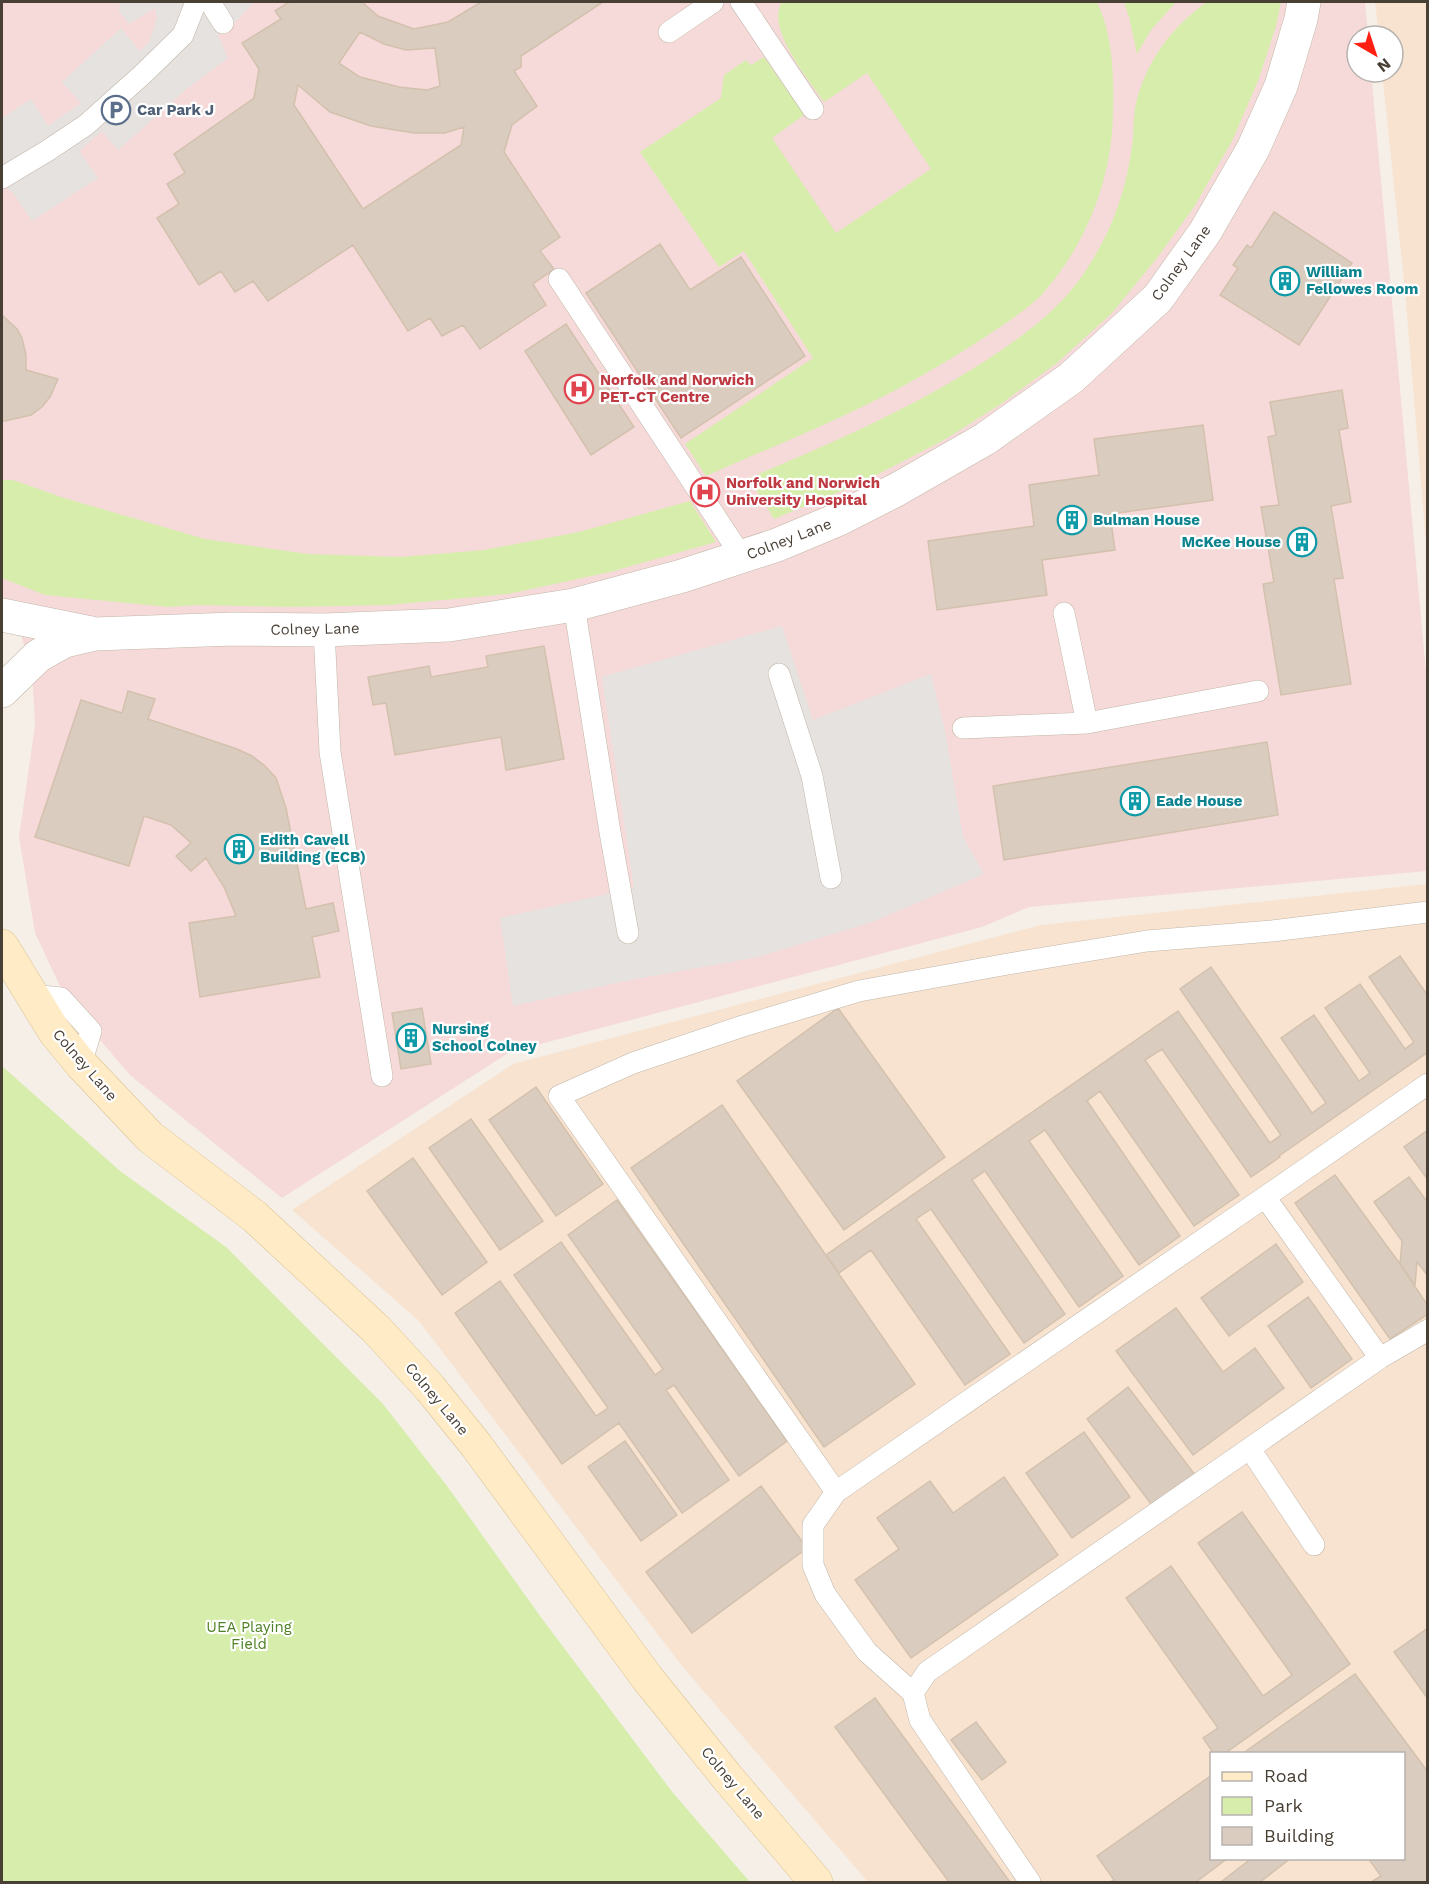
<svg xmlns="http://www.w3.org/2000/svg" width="1429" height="1884" viewBox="0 0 1429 1884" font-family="'Work Sans',sans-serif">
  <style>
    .commercial { fill: #f8e3d0; fill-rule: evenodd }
    .medical { fill: #f6dad9 }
    .green { fill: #d6edac }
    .parking { fill: #e5e2df }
    .building { fill: #daccbe; stroke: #d3c1ae; stroke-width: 1.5; fill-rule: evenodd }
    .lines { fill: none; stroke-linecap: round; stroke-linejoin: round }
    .lane-casing { stroke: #c1b6a8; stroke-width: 22 }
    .street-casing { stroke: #c1b6a8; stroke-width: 34 }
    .secondary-casing { stroke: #dcc294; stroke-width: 34 }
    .lane { stroke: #fff; stroke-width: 21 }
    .street { stroke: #fff; stroke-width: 33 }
    .secondary { stroke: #ffecc6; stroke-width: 33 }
    .labels { text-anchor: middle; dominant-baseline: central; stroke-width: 4.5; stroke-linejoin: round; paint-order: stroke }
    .service-label { font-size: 15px; font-weight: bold; fill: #4e5e75; stroke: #fff; text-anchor: start }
    .street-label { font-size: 15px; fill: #483f35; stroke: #fff }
    .culture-label { font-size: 15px; font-weight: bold; fill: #0d838f; stroke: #fff; text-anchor: start }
    .health-label { font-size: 15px; font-weight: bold; fill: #be3a42; stroke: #fff; text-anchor: start }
    .park-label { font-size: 15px; fill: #4f8023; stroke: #fff }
  </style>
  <rect width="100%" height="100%" fill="#f5efe7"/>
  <!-- commercial -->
  <path class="commercial" d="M1375,2H1427V555L1405,291L1382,72H1393V36H1379Z
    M1427,884V1882H868L682,1666L418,1320L292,1210L513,1064L1041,925ZM1212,1754H1404V1858H1212Z"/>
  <!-- medical -->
  <path class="medical" d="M2,2H1365L1368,36H1357V72H1371L1426,672L1427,871L1029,907L982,927L510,1052L282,1198L131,1076L68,1003L35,933L19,837L35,725L32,671L21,635L2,610Z"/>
  <!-- green -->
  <path class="green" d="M782,2H1097C1113,36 1114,75 1113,113C1112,178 1087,243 1044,292C1029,309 998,328 979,341C943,364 907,385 868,404C815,430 760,452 706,476L685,444L813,358L744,251L719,267L640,152L721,98L724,75L746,60L751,65L764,57L804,115L772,138L836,233L931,169L867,73L824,102C809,80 765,28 782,2Z
    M1124,2H1176L1151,30L1137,54L1129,17Z
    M1207,2H1281L1276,26L1258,81L1232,141L1194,207L1157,258L1112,313L1057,363L1001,404L944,440L863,482L774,519L749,478C830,444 911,409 985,361C1014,342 1043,322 1066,296C1082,279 1095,257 1106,235C1118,211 1127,180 1131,153C1134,138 1133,123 1135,108C1144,64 1171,27 1207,2Z
    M2,480H13L64,498L205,539L308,554L401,557L484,550L579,532L690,501L716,542L610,572L508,594L389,605L292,607L195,605L169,607L45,595L2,578Z
    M2,1066L120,1171L226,1247L383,1404L447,1486L543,1620L673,1793L750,1882H2Z"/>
  <!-- parking -->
  <path class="parking" d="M120,2H254L235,23L218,35L228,58L189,87L118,150L102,131L79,151L98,178L32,221L13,193L2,184V118L31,99L48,126L81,103L62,82L121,28L140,51L149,42L157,18L155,8L129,24L119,11Z
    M782,626L813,720L931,674L945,731L963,837L984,874L872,922L758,957L625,981L513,1006L500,918L634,888L602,677Z"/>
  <!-- building -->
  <path class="building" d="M289,2H362L378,16L414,29L448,22L481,2H603L521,56V67L514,71L537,106L512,125L504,152L560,237L540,251L554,269L533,284L546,305L480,349L463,325L442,336L430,318L408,331L353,245L268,301L253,281L235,292L221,271L199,285L157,218L179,204L167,184L185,173L174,154L254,98L259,69L242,43L281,19L275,11ZM360,32L384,44L406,50L435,48L440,86L427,90L399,87L360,77L339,63ZM298,85L330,112L371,126L414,133H445L464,127L461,145L363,209L294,105Z
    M1274,212L1352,263L1299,345L1220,295L1238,268L1233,265L1247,245L1251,248Z
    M660,244L690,290L741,257L805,356L681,438L586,293Z
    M2,315L17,329L22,338L26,355V370L58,379L50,397L42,407L31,415L5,421H2Z
    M566,324L634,427L591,455L525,351Z
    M1342,390L1348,428L1339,430L1351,502L1331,506L1343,578L1334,579L1351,684L1281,695L1263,584L1274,582L1261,507L1279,505L1268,437L1276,435L1270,402Z
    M1203,425L1213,500L1110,514L1115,550L1042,560L1047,595L937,610L928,541L1034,526L1029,485L1099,475L1094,439Z
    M544,646L564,759L506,770L501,737L395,755L386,703L373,705L368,677L429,666L431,677L488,667L486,656Z
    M128,691L155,699L148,719L237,749L252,756L265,766L276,778L286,808L306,909L333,903L339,931L312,937L320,977L200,997L189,923L236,916L224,887L206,858L191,871L176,856L191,843L171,825L144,816L129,866L35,837L81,700L122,713Z
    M1267,742L1278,815L1004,860L993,786Z
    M1400,956L1428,996V1052L1279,1156L1280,1157L1251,1177L1162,1049L1145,1060L1239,1195L1194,1226L1100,1091L1087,1101L1180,1236L1139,1265L1045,1130L1029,1141L1123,1276L1079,1307L985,1171L972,1180L1065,1314L1024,1343L931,1209L916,1219L1010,1354L965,1385L871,1250L839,1273L826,1255L1178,1011L1270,1143L1281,1135L1180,989L1211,967L1312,1113L1326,1103L1281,1038L1314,1015L1359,1081L1370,1073L1325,1008L1360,984L1405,1049L1414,1042L1369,977Z
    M422,1008L431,1064L401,1069L392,1013Z
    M838,1008L945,1157L844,1230L737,1081Z
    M536,1087L603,1184L556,1216L489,1120Z
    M722,1105L915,1384L824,1447L631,1168Z
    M471,1119L543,1221L500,1250L429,1148Z
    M1428,1130V1180L1404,1147Z
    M413,1158L487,1262L442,1295L367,1191Z
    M1335,1175L1400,1264L1428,1306V1314L1390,1339L1295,1203Z
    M1409,1177L1428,1203V1276L1417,1262L1415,1285L1400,1264L1402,1241L1374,1202Z
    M617,1200L787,1441L739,1476L674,1385L666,1390L729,1480L682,1513L619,1423L562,1464L455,1313L500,1281L596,1416L608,1408L514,1275L561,1242L655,1375L663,1369L568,1235Z
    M1276,1244L1303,1282L1229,1336L1201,1298Z
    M1308,1297L1352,1359L1311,1388L1268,1326Z
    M1176,1308L1223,1372L1255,1348L1284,1388L1193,1455L1116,1351Z
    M1128,1387L1196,1476L1154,1508L1087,1419Z
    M1084,1432L1130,1497L1072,1538L1026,1473Z
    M625,1441L677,1515L641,1541L588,1467Z
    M1004,1477L1058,1555L911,1658L855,1580L899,1549L877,1518L930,1481L953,1513Z
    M761,1486L807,1548L692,1633L646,1572Z
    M1242,1512L1350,1664L1224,1754H1214L1203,1738L1218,1728L1126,1598L1171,1566L1263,1696L1292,1675L1198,1543Z
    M1428,1628V1699L1394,1652Z
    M1355,1674L1428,1772V1882H1371L1381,1876L1368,1858H1404V1754H1242Z
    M875,1698L1010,1882H949L835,1727Z
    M976,1722L1006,1762L982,1780L951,1740Z
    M1212,1775V1858H1228L1196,1882H1110L1114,1880L1097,1856Z
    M1252,1858H1291L1260,1882H1221Z"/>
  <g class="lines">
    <!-- lane casing -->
    <g class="lane-casing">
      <path id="lane" d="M210,2L223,23
        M741,2L813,109
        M669,32L713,2
        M2,178L47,151L86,125L143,74L183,35L196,2
        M559,279L742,557
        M574,605L610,832L628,933
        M1064,613L1087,723
        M324,630L330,752L382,1076
        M779,674L812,776L831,878
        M963,728L1087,723L1258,691
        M31,995L61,998L91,1031L81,1064
        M1265,1197L1428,1084
        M1380,1358L1265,1197L836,1492L559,1096L633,1063L743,1026L859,991L1008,964L1147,941L1272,931L1428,912
        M1250,1449L1314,1545
        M836,1492L813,1525V1565L825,1594L867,1652L913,1693
        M1030,1882L920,1720L913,1693L927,1672L1380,1358L1428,1330"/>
    </g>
    <!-- street casing -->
    <g class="street-casing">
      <path id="street" d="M2,615L91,633
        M2,691L38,656L52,648L65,641L95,634L233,629L324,630L449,625L574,605L682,576L777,545L839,519L896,490L985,439L1071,378L1158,298L1205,232L1253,149L1281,86L1301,19L1304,2"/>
    </g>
    <!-- secondary casing -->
    <g class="secondary-casing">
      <path id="secondary" d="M2,946L54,1031L81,1064L150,1137L254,1216L377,1330L430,1388L476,1445L648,1679L727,1777L816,1882"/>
    </g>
    <!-- lane -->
    <use href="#lane" class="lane"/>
    <!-- street -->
    <use href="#street" class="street"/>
    <!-- secondary -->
    <use href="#secondary" class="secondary"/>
  </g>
  <!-- icons -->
  <defs>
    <g id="parking-ring" transform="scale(1.5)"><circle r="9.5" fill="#fff" stroke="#5c6f8a" stroke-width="1.5"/><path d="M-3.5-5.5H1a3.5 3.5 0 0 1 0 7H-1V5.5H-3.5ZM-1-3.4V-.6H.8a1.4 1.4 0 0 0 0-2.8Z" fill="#5c6f8a"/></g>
    <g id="building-ring" transform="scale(1.5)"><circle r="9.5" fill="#fff" stroke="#0f9aa8" stroke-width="1.5"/><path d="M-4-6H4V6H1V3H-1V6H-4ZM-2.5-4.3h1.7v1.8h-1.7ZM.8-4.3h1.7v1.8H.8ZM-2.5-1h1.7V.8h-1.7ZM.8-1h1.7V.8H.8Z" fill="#0f9aa8"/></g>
    <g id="hospital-ring" transform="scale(1.5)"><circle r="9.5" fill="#fff" stroke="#e0444e" stroke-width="1.5"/><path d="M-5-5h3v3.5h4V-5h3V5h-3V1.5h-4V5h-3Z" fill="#e0444e"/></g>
  </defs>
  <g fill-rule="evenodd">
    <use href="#parking-ring" x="116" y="110"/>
    <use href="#building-ring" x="1285" y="281"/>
    <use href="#hospital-ring" x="579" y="389"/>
    <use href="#hospital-ring" x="705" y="492"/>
    <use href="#building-ring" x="1072" y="520"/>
    <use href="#building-ring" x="1302" y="542"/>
    <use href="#building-ring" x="1135" y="801"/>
    <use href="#building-ring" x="239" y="849"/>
    <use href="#building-ring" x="411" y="1038"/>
  </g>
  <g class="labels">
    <!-- service labels -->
    <g class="service-label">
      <text x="137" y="110">Car Park J</text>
    </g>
    <!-- street labels -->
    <g class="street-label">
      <text transform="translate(1181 263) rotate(-54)">Colney Lane</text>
      <text transform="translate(789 539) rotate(-21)">Colney Lane</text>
      <text transform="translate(315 629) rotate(-1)">Colney Lane</text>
      <text transform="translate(85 1065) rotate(49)">Colney Lane</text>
      <text transform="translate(437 1399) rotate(50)">Colney Lane</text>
      <text transform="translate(733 1783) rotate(50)">Colney Lane</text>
    </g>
    <!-- culture labels -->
    <g class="culture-label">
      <text x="1306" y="272">William<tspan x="1306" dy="17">Fellowes Room</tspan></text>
      <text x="1093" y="520">Bulman House</text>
      <text x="1281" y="542" text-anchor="end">McKee House</text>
      <text x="1156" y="801">Eade House</text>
      <text x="260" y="840">Edith Cavell<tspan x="260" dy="17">Building (ECB)</tspan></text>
      <text x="432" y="1029">Nursing<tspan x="432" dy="17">School Colney</tspan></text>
    </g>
    <!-- health labels -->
    <g class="health-label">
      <text x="600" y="380">Norfolk and Norwich<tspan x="600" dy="17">PET-CT Centre</tspan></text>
      <text x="726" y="483">Norfolk and Norwich<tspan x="726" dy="17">University Hospital</tspan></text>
    </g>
    <!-- park labels -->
    <g class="park-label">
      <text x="249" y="1627">UEA Playing<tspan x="249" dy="17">Field</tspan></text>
    </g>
  </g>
  <!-- border -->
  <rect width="1429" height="1884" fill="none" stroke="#483f35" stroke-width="6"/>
  <!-- legend -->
  <rect x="1210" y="1752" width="195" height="108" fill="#ffffff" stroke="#b6b2ae" stroke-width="1.5"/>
  <rect x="1222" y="1772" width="30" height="9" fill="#ffecc6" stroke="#b6b2ae" stroke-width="1.5"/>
  <text x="1264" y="1782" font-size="18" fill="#483f35">Road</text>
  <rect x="1222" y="1797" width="30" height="18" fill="#d6edac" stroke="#b6b2ae" stroke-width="1.5"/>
  <text x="1264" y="1812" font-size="18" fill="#483f35">Park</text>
  <rect x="1222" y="1827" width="30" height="18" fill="#daccbe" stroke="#b6b2ae" stroke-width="1.5"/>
  <text x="1264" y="1842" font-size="18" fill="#483f35">Building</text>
  <!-- north arrow -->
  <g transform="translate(1375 54) rotate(141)"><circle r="28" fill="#ffffff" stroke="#b6b2ae" stroke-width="1.5"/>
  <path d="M0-4.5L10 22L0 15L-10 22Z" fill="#ff2013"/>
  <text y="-9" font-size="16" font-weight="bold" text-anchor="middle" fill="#483f35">N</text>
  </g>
</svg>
